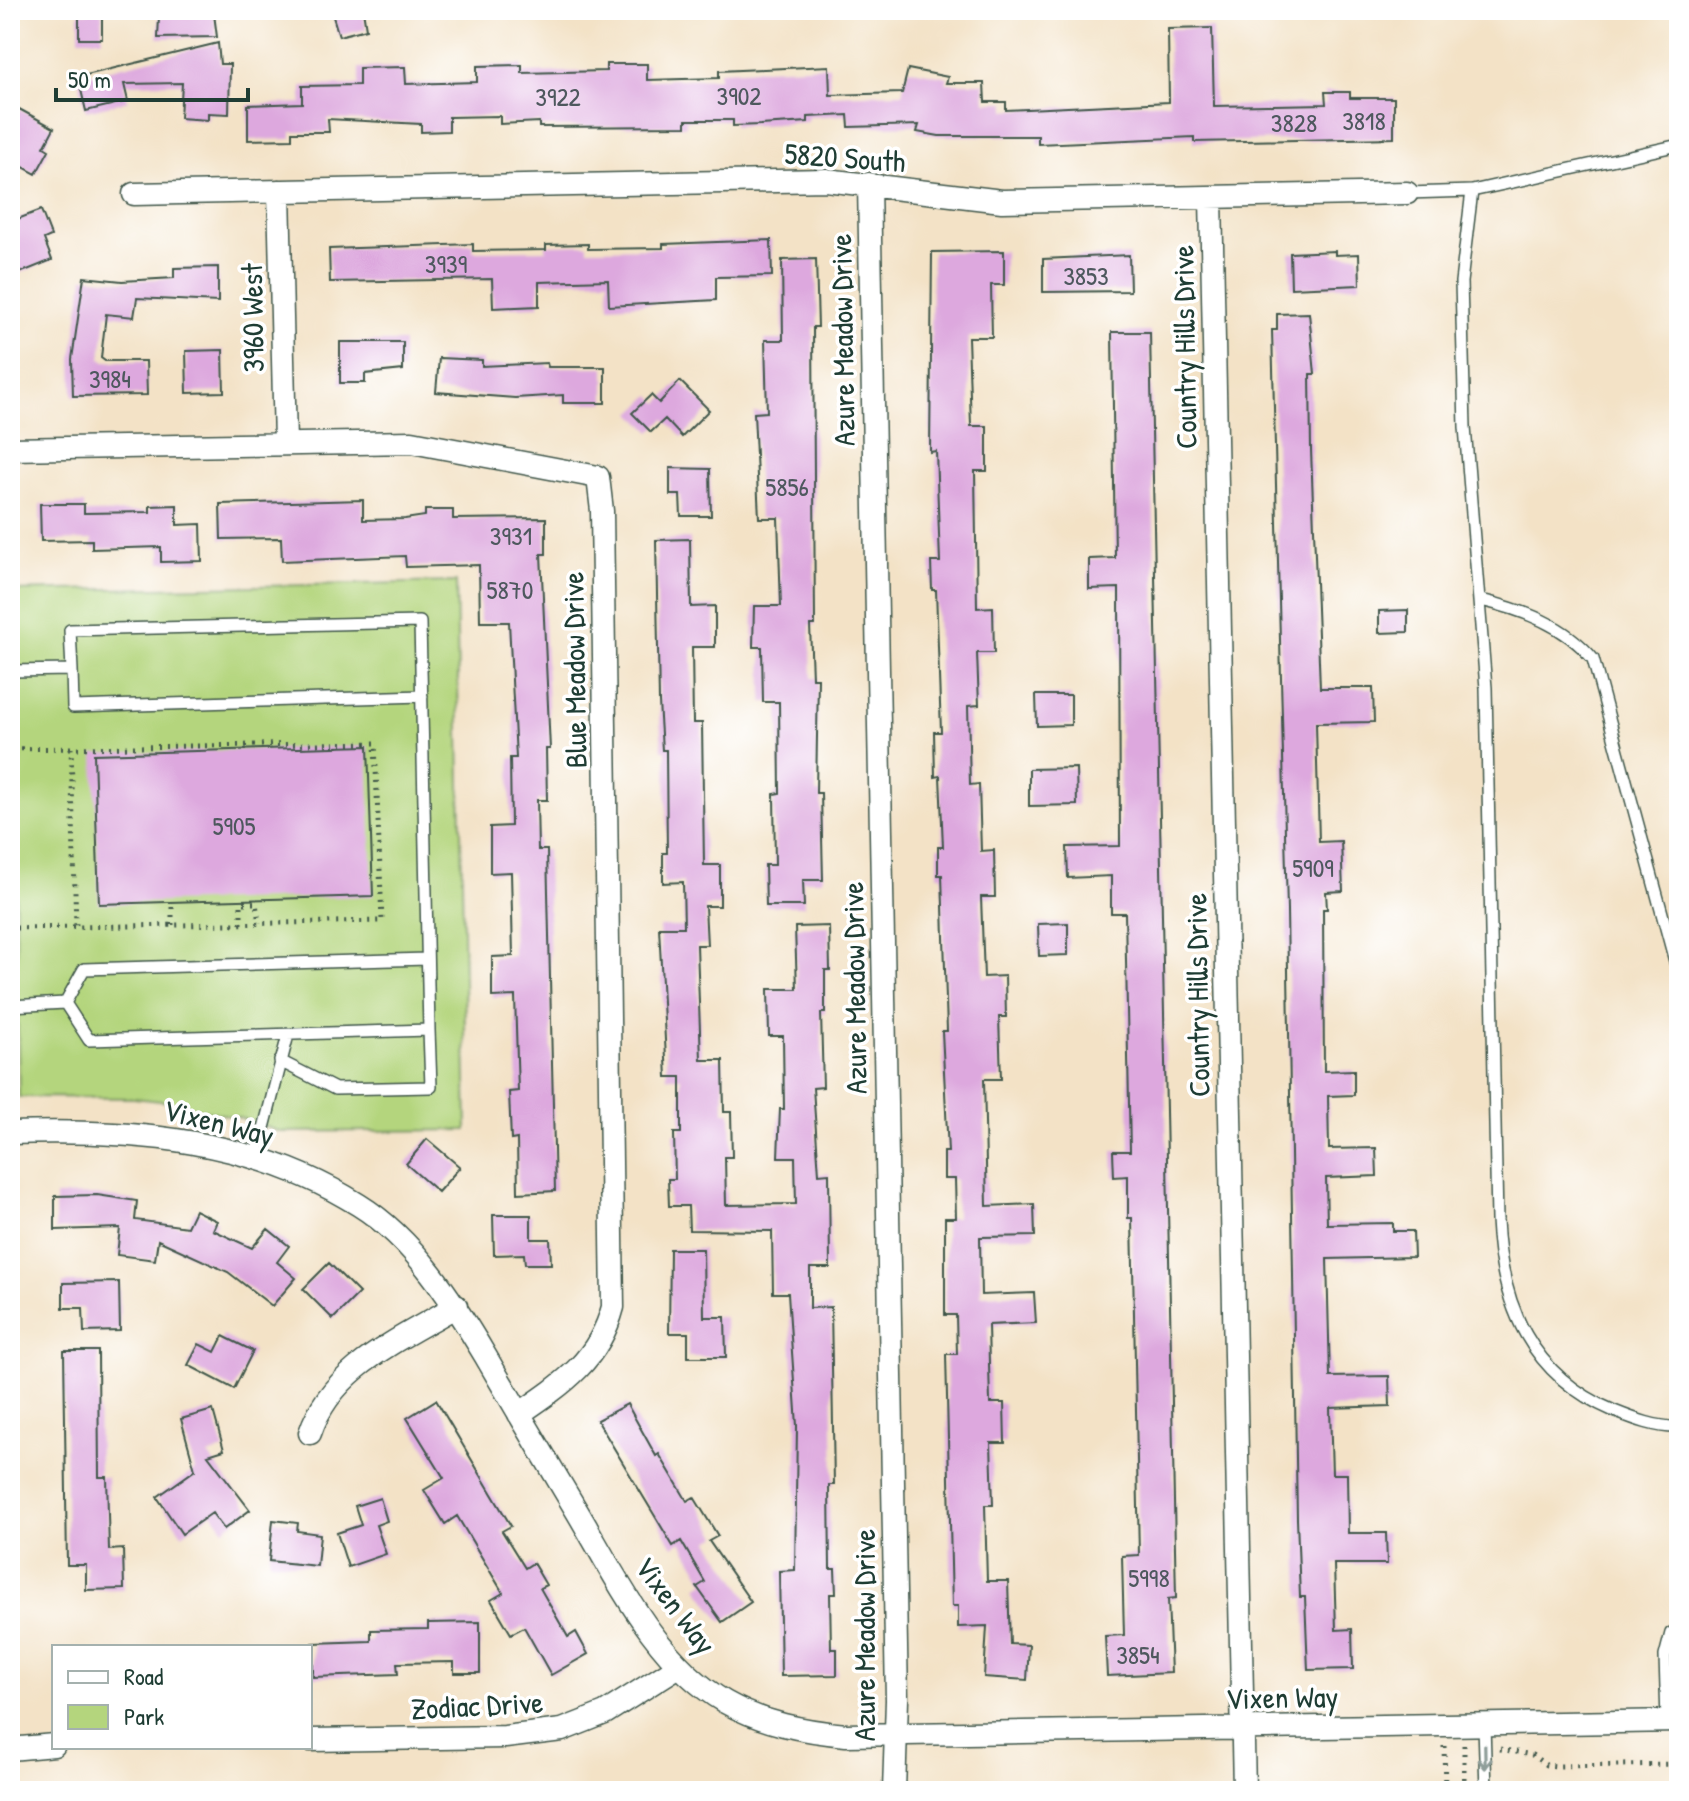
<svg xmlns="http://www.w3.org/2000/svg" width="1689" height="1801" viewBox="0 0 1689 1801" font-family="'Patrick Hand',sans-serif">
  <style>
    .green { fill: #b4d57d; stroke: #6a8958; stroke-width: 2 }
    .building { fill: #dda8de }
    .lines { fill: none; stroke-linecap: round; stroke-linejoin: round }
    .service-casing { stroke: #3f564a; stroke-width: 14 }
    .minor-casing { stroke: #3f564a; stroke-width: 25 }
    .path { stroke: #3f564a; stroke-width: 5; stroke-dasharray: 2 6; stroke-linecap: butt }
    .service { stroke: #fff; stroke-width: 11 }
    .minor { stroke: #fff; stroke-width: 22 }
    .oneway { stroke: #8f9e9a }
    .labels { text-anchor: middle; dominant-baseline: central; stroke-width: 7; stroke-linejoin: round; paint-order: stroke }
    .number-label { font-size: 26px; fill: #4e585e }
    .street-label { font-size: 30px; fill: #1f3d34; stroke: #fff }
  </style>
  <rect width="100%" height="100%" fill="#fff"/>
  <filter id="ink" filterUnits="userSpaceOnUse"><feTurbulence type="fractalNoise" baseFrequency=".0125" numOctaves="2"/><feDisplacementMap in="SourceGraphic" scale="16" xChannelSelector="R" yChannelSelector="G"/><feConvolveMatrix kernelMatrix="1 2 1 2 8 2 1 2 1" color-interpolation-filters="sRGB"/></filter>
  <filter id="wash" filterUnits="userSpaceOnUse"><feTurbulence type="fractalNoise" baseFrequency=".006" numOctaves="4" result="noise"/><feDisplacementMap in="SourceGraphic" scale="32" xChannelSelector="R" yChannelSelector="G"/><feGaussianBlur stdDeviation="1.8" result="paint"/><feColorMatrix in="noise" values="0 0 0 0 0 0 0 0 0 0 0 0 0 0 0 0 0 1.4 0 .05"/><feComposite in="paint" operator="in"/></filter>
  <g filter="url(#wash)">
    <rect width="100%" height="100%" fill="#f3e2c6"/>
    <!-- green -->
    <path class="green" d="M456,582L467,1130L280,1132L244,1119L169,1102L134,1098L19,1097L10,591Z"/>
    <g id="blocks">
      <!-- building -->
      <path class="building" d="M331,10H363L366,29L339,36Z
        M102,12V39H79V13Z
        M214,14L217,37L158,38L159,17Z
        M1212,28L1214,106L1326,104L1325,92H1350V98H1394V138L1194,142V137L1038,144V136H939L917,132L919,125L849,127L848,115L808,117V122L760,125L733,126V120H686V126L539,127V122L500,124V116L449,117V131L421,132V124L328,119L329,132H292V139L248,140V105L302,103V86L359,85V68L405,67L406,84L477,82V66L522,65V73L606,71V64H647V80L719,78V71L829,66L830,95L902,93L908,69L948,77L946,83H984L985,102H1006V110L1169,102L1168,29Z
        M218,43L220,64H230L229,114L208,113V120L180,118L182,83L124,84L128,101L86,111L78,77Z
        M10,104L54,128L44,147L49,150L36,174L10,160Z
        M41,210L51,236L44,239L52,260L10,277V222Z
        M771,240L772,276L716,277V300L609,306L608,280L539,282V306L493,308L492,279L330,282L329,249L473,244V251L546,250V245L588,244V249L663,248V244Z
        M1004,251V285H991L992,337H968L971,426H987V471H975L977,608L993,607L994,653H977L979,705L968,706L970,785L979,784L981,851L994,850L995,897H981L984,977L1005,976L1006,1017H999L1001,1079H984L987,1206L1034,1204L1035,1236L980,1237L981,1295L1034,1293L1036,1323L988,1325L990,1403H1004L1005,1443H991L993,1505H985L987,1581H1008L1010,1644L1029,1645L1027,1680L984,1677L987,1626L958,1627V1606H952L946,1354H957L956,1315H945V1218H956L955,1179H944V1152H948L942,1031H947L942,875H938V847H943L940,776L935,777L934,732H941L936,590H932L931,562H940L936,451L930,452L932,252Z
        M1335,251V255L1359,254L1360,285L1291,288L1290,253Z
        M1129,255L1130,291L1043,292V259Z
        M816,259L818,327H813L815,625H810L812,678H818L816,793H821L823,880H803L804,906H766L765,865H775L774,794L780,793L779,702H763L762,647H753L754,606H781L778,518H759L754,413L767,412L765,340H783L782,260Z
        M218,267V302L137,298L134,317L106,314L101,358L105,361H146L147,395L73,396L72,359L84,277L122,281L174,278V268Z
        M1309,313L1315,374H1310L1311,450L1320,688H1373L1374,722L1316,723L1319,842L1341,841L1343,891L1326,892L1327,909H1323L1324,1071L1354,1070V1095L1328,1096L1329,1149L1376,1148L1377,1176L1326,1178L1327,1224L1393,1223V1231H1413L1414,1257L1327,1259L1330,1377L1389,1376L1390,1406L1330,1408L1332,1474H1347L1348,1533H1386L1387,1564H1334L1336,1630L1352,1629L1353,1669L1308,1670L1305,1597H1300L1297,1519L1287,910L1272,330H1277V314Z
        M1112,332H1150L1176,1598L1168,1599L1171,1673L1107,1676L1105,1636L1124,1635L1122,1556L1139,1555L1132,1218H1128V1176L1114,1177L1113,1151H1130L1125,913H1111V876L1068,878L1067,847L1120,846L1119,588L1089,589V559L1115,558Z
        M340,342H403V370L365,374V383H340Z
        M223,350L224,392L187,393L186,351Z
        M439,358L482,360V366L547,363L548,367H605V403H563V395L515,398L436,392Z
        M680,381L709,410L682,437L665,419L651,432L632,413L651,395L659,403Z
        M670,468L710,469L711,516H681L680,495H670Z
        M363,500V520L405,519L425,516V510H453V519L546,518V554H541L550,749H546L547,800H537L538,850H547L555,1191L518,1193L517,1139L511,1140L509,1092L518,1091L515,996L492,997V957L513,956L511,872L490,873V827L511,826L510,758H516L509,622H480L479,565L406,567L405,556L282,561L281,538L221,539L220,504Z
        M40,504H84V513L150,512V506L177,505V525L201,524L202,561L161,562V547L92,549V540L41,541Z
        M690,539L691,607L715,606V647H692L693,723H702L704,865H720V906H705L707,945H697L701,1060H723L724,1112H731L732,1157H725L726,1205L796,1204L795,1157H778L780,1109H784L783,1036H769L768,989H797L795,927L829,926L830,970H825V1013H821L823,1087L813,1088L819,1174L829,1173L830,1268H810V1308L831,1307L834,1485H829L830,1569H835L836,1594H830L831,1649H837V1675L781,1676L779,1571L795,1570L797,1426L788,1293H773L772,1231L689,1230L688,1206H669L668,1179H675L674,1133H681V1077H667L659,927H684L683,882L663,883V853H667L666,750H662L659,702L656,540Z
        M1408,610V632L1379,633V611Z
        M1036,695H1071V725L1037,726Z
        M368,746L373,896L99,904L94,754Z
        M1076,768L1077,805L1029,806V769Z
        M1068,923V955L1039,956L1038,924Z
        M427,1139L460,1167L438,1192L406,1164Z
        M97,1195L137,1201L135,1220L187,1227L195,1210L217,1221L213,1230L252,1248L268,1229L289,1246L277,1262L296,1278L272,1306L228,1272L158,1240L155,1260L117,1255L120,1228L55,1230V1196Z
        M493,1215H531V1239H550L551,1264H525L524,1254L494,1255Z
        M670,1249H703L704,1317H725L726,1357H688V1333H669Z
        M329,1263L359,1293L333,1319L303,1289Z
        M119,1282L120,1331L84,1332L83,1308H63V1283Z
        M223,1336L253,1351L234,1389L188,1365L199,1344L215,1352Z
        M64,1351H98L99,1477H107L109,1550L123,1549L124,1589L86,1590V1565H67Z
        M436,1400L511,1526L502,1531L525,1568L533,1563L546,1585L540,1588L568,1637L576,1632L588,1654L551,1675L524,1627L511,1634L491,1600L503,1593L457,1516L445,1524L424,1490L444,1478L407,1418Z
        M627,1404L656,1456L659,1454L687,1501L694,1497L718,1536L709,1541L751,1602L722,1622L697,1587L705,1582L681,1541L673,1546L597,1420Z
        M213,1410L224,1450L208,1455L250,1510L224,1529L212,1513L182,1534L157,1497L195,1470L181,1419Z
        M380,1498L387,1521L376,1525L386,1554L348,1567L337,1533L361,1525L355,1506Z
        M273,1520L298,1523L297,1531L320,1534L317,1566L269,1561Z
        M480,1622V1673H454V1662L397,1663L398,1674L313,1677V1643L371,1641V1630L428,1629V1623Z"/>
    </g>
  </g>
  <g filter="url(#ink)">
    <use href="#blocks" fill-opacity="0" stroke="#3f564a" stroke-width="2"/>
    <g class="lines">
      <!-- service casing -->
      <g class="service-casing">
        <path id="service" d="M1679,145L1472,191L1461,282L1465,427L1486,688L1497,1220C1501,1306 1531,1376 1614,1411C1634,1419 1657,1428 1679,1427
          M1407,193L1472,191
          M1481,600C1523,610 1565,625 1593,659L1679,976
          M72,670L73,707L422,696
          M10,671L72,670L70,630L420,622L429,1030L89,1040L65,1003L10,1006
          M65,1003L84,969L427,959
          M280,1061L335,1089L431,1087L429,1030
          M256,1159L288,1035
          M1667,1721L1665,1656L1671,1633L1679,1631
          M1484,1724L1486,1791"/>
      </g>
      <!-- minor casing -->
      <g class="minor-casing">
        <path id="minor" d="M869,184L897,1700L894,1791
          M279,191L285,443
          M134,194L826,180L1002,201L1407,193
          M1211,197L1244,1791
          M10,449L412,442L598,477L602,511L613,1307C599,1360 563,1384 519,1414
          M10,1133C132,1129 253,1138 359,1205C414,1239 454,1303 486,1357C516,1409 547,1461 578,1513C617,1579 656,1662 725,1702C762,1723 803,1731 846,1735L1679,1721
          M310,1433C332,1367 400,1340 456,1306
          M310,1740L505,1737L562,1730L605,1713L679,1666
          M10,1749L54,1745"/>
      </g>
      <!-- path -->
      <path class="path" d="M13,749L375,743L382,921L76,927L71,748
        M241,924V903H256L259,923
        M172,925V907
        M16,928L76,927
        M1464,1745V1791
        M1444,1746L1445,1791
        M1500,1749L1532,1755L1546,1765L1557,1766L1679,1764"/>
      <!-- service -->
      <use href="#service" class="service"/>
      <!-- minor -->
      <use href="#minor" class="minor"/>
    </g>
    <!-- one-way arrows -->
    <defs><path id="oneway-shaft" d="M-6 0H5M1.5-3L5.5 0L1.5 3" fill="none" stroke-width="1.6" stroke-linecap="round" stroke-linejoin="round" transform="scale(2)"/></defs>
    <use class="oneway" href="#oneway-shaft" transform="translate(1485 1757) rotate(89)"/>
  </g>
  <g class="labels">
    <!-- number labels -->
    <g class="number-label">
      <text x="739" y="95">3902</text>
      <text x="558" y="96">3922</text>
      <text x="1364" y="120">3818</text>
      <text x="1294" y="122">3828</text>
      <text x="446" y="263">3939</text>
      <text x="1086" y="275">3853</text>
      <text x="110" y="378">3984</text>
      <text x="787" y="486">5856</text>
      <text x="511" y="535">3931</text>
      <text x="510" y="589">5870</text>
      <text x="234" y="825">5905</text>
      <text x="1313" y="867">5909</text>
      <text x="1149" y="1577">5998</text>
      <text x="1138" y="1654">3854</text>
    </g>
    <!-- street labels -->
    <g class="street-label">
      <text transform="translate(845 157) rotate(4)">5820 South</text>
      <text transform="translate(252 318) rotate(-91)">3960 West</text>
      <text transform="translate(842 340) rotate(-91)">Azure Meadow Drive</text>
      <text transform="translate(1184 347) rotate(-91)">Country Hills Drive</text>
      <text transform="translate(574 670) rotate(-91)">Blue Meadow Drive</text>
      <text transform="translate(854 988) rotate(-91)">Azure Meadow Drive</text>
      <text transform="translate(1197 995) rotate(-91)">Country Hills Drive</text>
      <text transform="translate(219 1122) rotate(14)">Vixen Way</text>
      <text transform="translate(676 1605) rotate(53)">Vixen Way</text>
      <text transform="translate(864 1635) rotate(-90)">Azure Meadow Drive</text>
      <text transform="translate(1282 1697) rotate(-1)">Vixen Way</text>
      <text transform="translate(477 1705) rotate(-3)">Zodiac Drive</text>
    </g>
  </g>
  <!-- margin -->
  <rect width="1689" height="1801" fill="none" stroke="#fff" stroke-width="40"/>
  <!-- legend -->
  <rect x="52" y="1645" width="260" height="104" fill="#ffffff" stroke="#a5b1ae" stroke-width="2"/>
  <rect x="68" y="1671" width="40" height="12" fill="#ffffff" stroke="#a5b1ae" stroke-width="2"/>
  <text x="124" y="1685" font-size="24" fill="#1f3d34">Road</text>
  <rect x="68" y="1705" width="40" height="24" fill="#b4d57d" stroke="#a5b1ae" stroke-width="2"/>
  <text x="124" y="1725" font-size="24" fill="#1f3d34">Park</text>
  <!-- scale -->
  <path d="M56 88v12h192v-12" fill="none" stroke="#1f3d34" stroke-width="4"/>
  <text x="68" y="88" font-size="24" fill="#1f3d34" stroke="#ffffff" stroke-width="6" paint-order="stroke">50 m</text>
</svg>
